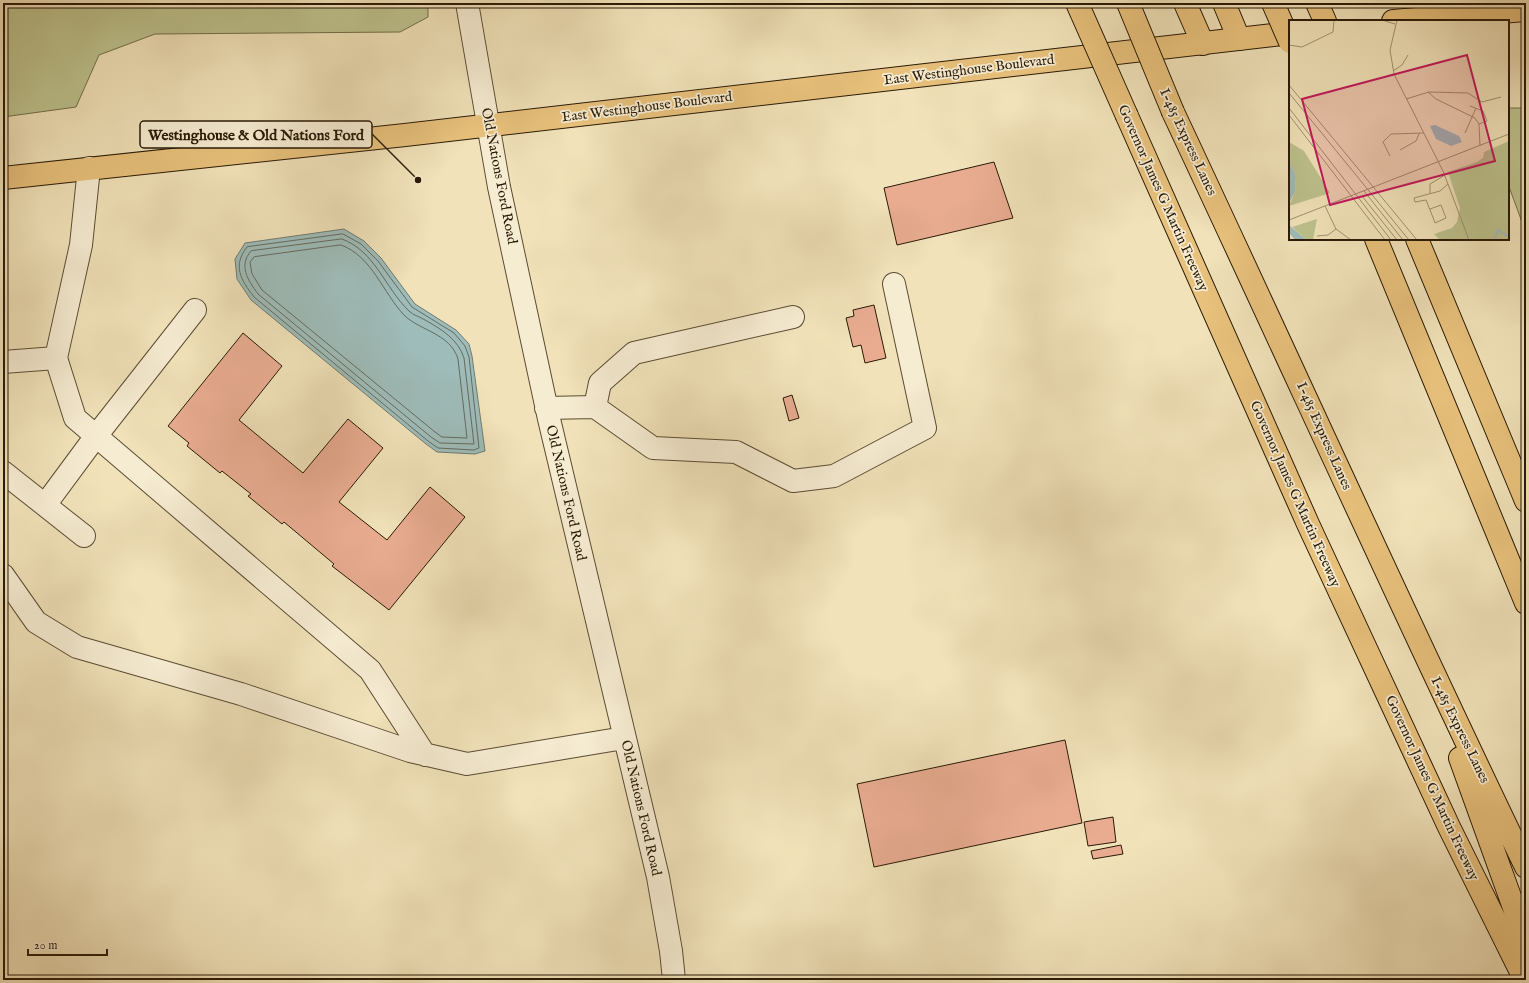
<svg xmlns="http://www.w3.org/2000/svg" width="1529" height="983" viewBox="0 0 1529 983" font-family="'IM FELL English',serif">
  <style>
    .green { fill: #bdc28d; stroke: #736e4a }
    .water { fill: #9ebcb9; stroke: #6f7b71 }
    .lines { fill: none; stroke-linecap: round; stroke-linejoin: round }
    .shore { stroke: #646b60; stroke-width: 1 }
    .building { fill: #e9ac91; stroke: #291a06 }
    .minor-casing { stroke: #5b4c33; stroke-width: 24 }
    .major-casing { stroke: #291a06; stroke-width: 24 }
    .highway-casing { stroke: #291a06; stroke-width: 24 }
    .minor { stroke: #f6ecd2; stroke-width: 22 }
    .major { stroke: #e8c17c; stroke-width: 22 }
    .highway { stroke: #e8c17c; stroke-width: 22 }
    .highway-bridge-casing { stroke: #291a06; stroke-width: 24; stroke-linecap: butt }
    .highway-bridge { stroke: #e8c17c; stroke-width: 22 }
    .labels { text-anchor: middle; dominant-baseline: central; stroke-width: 3.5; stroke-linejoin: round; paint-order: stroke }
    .street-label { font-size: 14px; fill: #291a06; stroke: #f6ecd2 }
    .inset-river { fill: none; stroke: #9ebcb9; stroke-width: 2 }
    .inset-road { fill: none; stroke: #a19271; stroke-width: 1 }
    .view { fill: #c2185b; fill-opacity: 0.15; stroke: #c2185b; stroke-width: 2 }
    .inset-edge { fill: none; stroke: #291a06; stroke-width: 2 }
    .leader { fill: none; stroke: #291a06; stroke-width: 1.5 }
    .callout-dot { fill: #291a06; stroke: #f6ecd2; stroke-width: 1.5 }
    .callout { fill: #f6ecd2; stroke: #291a06; stroke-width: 1.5 }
    .callout-label { font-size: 15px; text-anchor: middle; font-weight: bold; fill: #291a06 }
  </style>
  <rect width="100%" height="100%" fill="#f1e2b9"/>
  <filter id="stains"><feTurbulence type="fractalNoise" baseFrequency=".005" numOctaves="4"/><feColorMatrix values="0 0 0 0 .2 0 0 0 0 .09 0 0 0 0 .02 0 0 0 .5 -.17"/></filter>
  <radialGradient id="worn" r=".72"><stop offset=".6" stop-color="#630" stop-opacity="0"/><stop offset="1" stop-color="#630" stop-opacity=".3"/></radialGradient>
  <!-- green -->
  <path class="green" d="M3,3H428V17L400,32L155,34L99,55L76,107L3,117Z
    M1508,108H1526V233L1508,184Z"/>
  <!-- water -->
  <path class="water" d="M344,229L364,241L381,258L415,304L456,330L469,344L472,356L485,451L475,454L437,452L426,444L251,300L237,279L235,259L245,243Z"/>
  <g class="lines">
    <!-- shore -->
    <path class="shore" d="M343,234L361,244L378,261L412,307L454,333L465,346L469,357L479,448L474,450L438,448L428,441L254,297C241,280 232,266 247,247Z
      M342,239C375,251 385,288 409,311C413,315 420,317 425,320C441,329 458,339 464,358L474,444L440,443L431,437L258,294C248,280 238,266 251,251Z
      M341,245C372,256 383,293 404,315C420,331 450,333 458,359L467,438L442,437L435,432L262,290L252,274L250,262L254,257Z"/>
  </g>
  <!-- building -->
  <path class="building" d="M994,162L1013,218L897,245L884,188Z
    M874,305L886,358L865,363L861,345L853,347L846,318L854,316L853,310Z
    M243,333L282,366L239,420L303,473L348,419L383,448L339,502L387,540L430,487L465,517L389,610L332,566L334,564L284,522L282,524L248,496L251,494L222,471L220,473L187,446L189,443L168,426Z
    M792,395L799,418L789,421L783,398Z
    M1065,740L1082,823L874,867L857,784Z
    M1113,817L1116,842L1088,846L1084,822Z
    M1121,845L1123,854L1093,859L1091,851Z"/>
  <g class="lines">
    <!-- minor casing -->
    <g class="minor-casing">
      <path id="minor" d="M467,3L499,187L549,419L658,877L671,951L674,980
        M89,168L81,245L56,358L75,418L370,670L425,755
        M3,362L56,358
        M595,407L600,383L634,353L793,317
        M546,408L595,407L653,448L736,452L793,481L834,476L925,428L894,284
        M3,472L84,536
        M45,505L96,436L195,310
        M3,575L36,622L77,647L241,694L410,751L467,764L624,738"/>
    </g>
    <!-- major casing -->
    <g class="major-casing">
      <path id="major" d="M1393,21L1526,10
        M3,178L405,135L1290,33"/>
    </g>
    <!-- highway casing -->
    <g class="highway-casing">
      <path id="highway" d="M1185,3L1203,44
        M1224,3L1239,39
        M1317,3L1325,21
        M1173,112C1291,363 1405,617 1526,867
        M1127,116L1308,524L1449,827L1525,980
        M1376,239L1526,603
        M1417,239L1526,501
        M1460,758L1526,941"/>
    </g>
    <!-- minor -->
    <use href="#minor" class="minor"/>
    <!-- major -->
    <use href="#major" class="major"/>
    <!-- highway -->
    <use href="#highway" class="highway"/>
    <!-- highway-bridge casing -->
    <g class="highway-bridge-casing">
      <path id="highway-bridge" d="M1077,3L1127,116
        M1128,3L1173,112
        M1273,3L1290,42"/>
    </g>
    <!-- highway-bridge -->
    <use href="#highway-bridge" class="highway-bridge"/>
  </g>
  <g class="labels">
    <!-- street labels -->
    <g class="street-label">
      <text transform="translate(969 70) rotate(-7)">East Westinghouse Boulevard</text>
      <text transform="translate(647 107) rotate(-7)">East Westinghouse Boulevard</text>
      <text transform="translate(1188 142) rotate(65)">I-485 Express Lanes</text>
      <text transform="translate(499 176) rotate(79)">Old Nations Ford Road</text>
      <text transform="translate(1163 198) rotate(66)">Governor James G Martin Freeway</text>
      <text transform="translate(1324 436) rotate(66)">I-485 Express Lanes</text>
      <text transform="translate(566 493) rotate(77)">Old Nations Ford Road</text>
      <text transform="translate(1295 494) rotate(66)">Governor James G Martin Freeway</text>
      <text transform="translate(1460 730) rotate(64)">I-485 Express Lanes</text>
      <text transform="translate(1432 788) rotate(65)">Governor James G Martin Freeway</text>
      <text transform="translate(641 808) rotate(77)">Old Nations Ford Road</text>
    </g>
  </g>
  <!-- overview -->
  <g transform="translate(1289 20)">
    <rect width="220" height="220" fill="#f1e2b9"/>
    <path d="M220,121V220H151L145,214L163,208L168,202L171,188L159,152L188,142L194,138L195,132ZM0,122L15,131L41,173L0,186L6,172L7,156L0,141ZM28,199L24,220H18L3,207Z" fill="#bdc28d"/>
    <path d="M146,105L170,116L173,122L162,126L147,119L141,106ZM0,141L7,156L6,172L0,183ZM0,203L1,206L18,220H6L0,213Z" fill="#9ebcb9"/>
    <path class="inset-river" d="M205,220L209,210L220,217"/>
    <path class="inset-road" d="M93,0L106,4M108,0L101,30L105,54L154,151L180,220M0,25L13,27L44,12L45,0M104,51L113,45L119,35M0,65L128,220M139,72L147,79L186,98L190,104L191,126M0,73L120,220M117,79L140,72L179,73L193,82L212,77M181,86L194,91L198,101L190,104M0,88L102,220M0,95L96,220M176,113L187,88M111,130L127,121L130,114M101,136L94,122L102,114L135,113M75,171L114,220M141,173V164L156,155M73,176L108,220M36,186L47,209L62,220M141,189L152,185L157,198L146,203L145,200L137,180L126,182L125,178L151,171L159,164M0,200L220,114M28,216L39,215L47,209"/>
    <path class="view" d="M178,35L206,141L41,185L13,79Z"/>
    <rect width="220" height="220" class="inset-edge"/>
  </g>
  <!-- callouts -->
  <path class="leader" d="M418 180L372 134"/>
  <circle class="callout-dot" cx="418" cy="180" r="4"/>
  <rect class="callout" x="140" y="121" width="232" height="27" rx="4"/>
  <g class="callout-label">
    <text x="256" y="140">Westinghouse &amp; Old Nations Ford</text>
  </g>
  <!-- margin -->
  <rect width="1529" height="983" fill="none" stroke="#f1e2b9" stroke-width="16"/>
  <rect x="4" y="4" width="1521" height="975" fill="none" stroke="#291a06" stroke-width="2"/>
  <rect x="8" y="8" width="1513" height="967" fill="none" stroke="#291a06"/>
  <!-- scale -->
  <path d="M28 949v6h79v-6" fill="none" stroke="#291a06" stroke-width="2"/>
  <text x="34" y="949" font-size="12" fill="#291a06" stroke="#f6ecd2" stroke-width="3" paint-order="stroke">20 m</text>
  <rect width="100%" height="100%" filter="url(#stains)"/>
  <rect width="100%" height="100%" fill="url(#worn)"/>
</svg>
